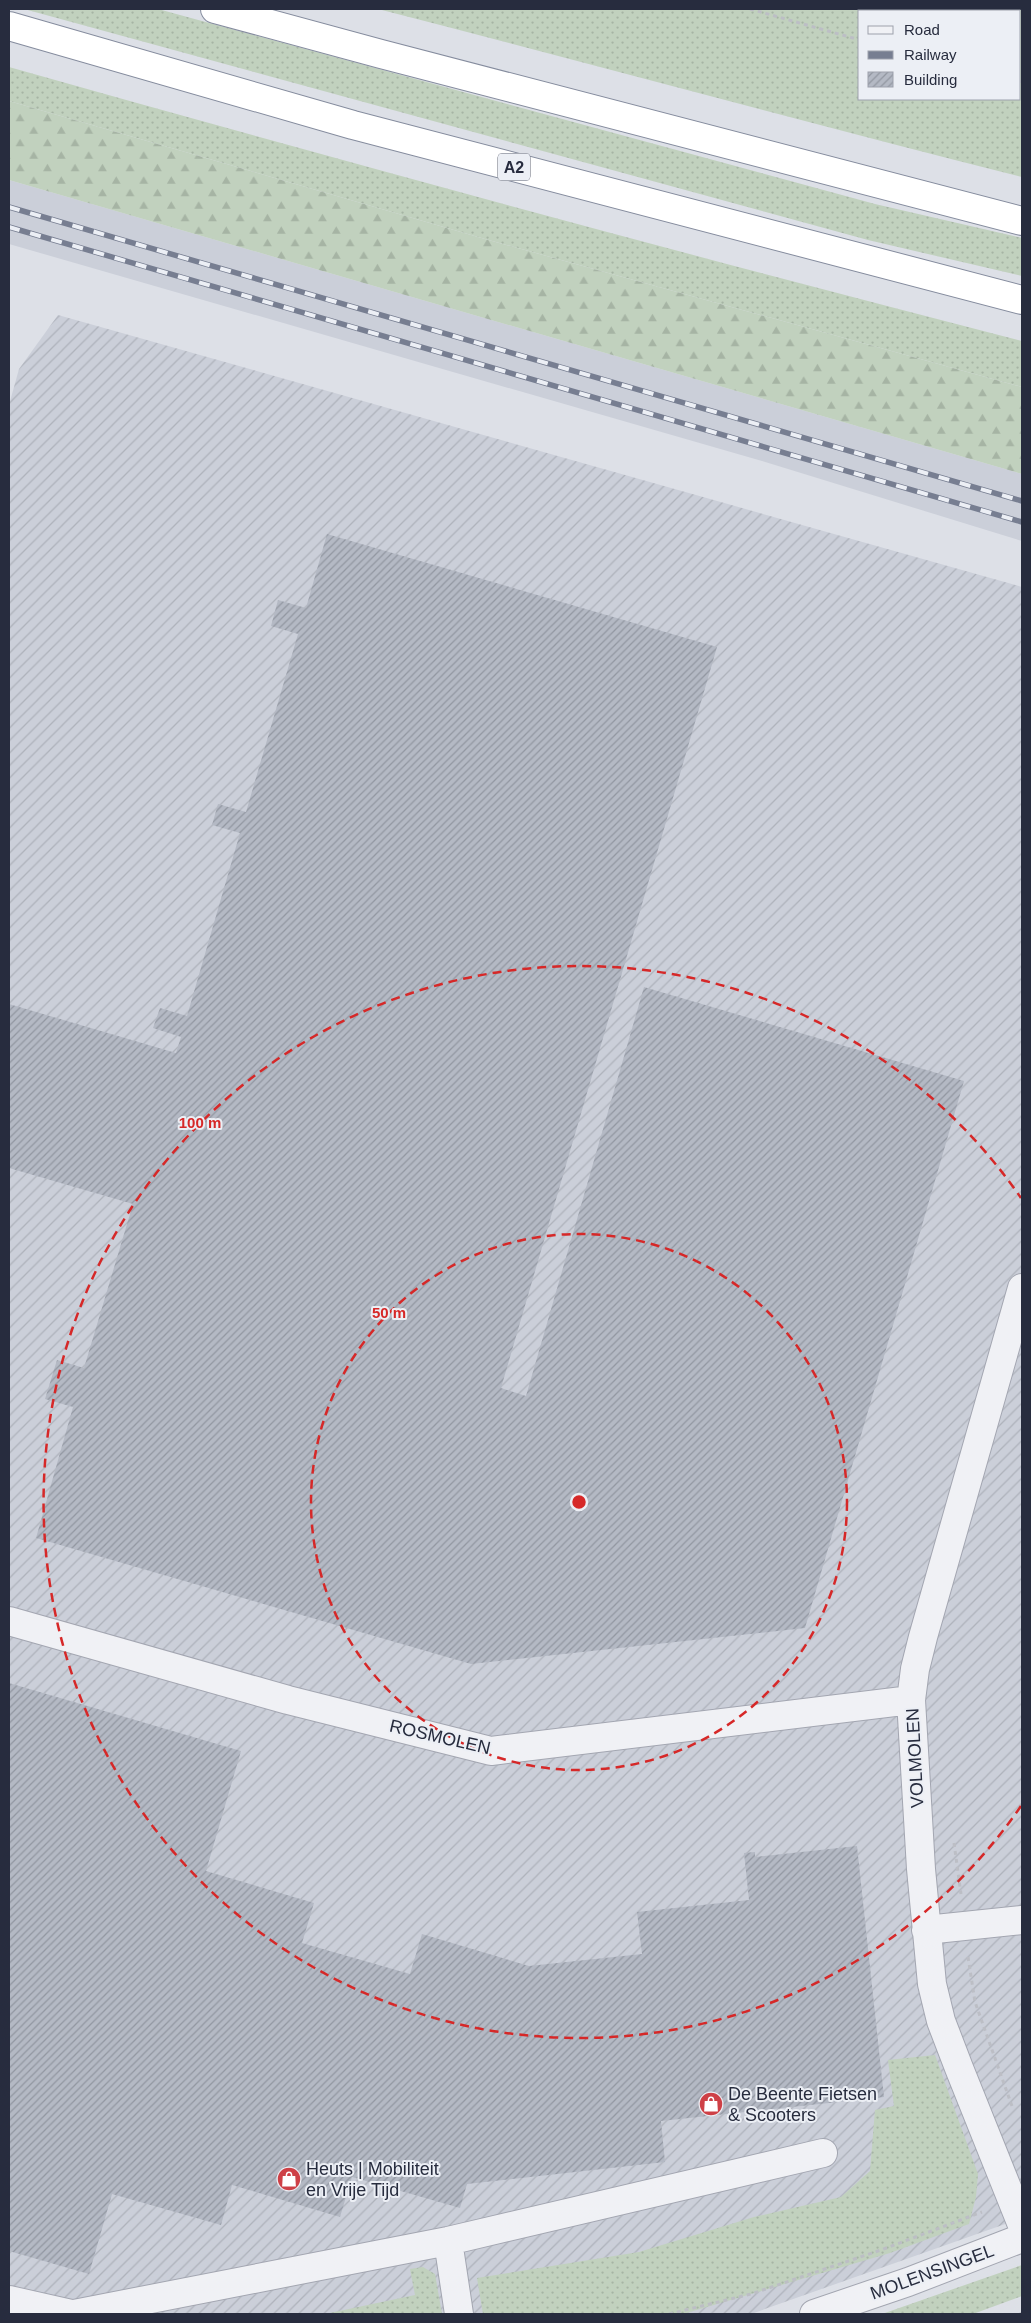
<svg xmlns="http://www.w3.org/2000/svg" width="1031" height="2323" viewBox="0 0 1031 2323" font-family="Arial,sans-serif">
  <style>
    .built { fill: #cbcfd9 }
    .industrial { fill: url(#industrial-furrows) }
    .grass { fill: url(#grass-dots); fill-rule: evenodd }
    .forest { fill: url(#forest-firs) }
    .park { fill: url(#park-tufts) }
    .building { fill: url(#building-hatch) }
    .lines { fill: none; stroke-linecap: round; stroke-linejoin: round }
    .minor-casing { stroke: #a3a6b1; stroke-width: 30 }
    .highway-casing { stroke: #858c9e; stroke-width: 30 }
    .path { stroke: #bcbec5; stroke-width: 3; stroke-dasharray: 4 4; stroke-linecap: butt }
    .minor { stroke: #f0f1f5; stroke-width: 28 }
    .highway { stroke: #fff; stroke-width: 28 }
    .rail-casing { stroke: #777e91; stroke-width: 5.5 }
    .rail { stroke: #eceff5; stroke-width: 4; stroke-dasharray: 11; stroke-linecap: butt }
    .ring { fill: none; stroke: #d62828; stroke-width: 2.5; stroke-dasharray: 9 6 }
    .labels { text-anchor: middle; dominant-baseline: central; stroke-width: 4; stroke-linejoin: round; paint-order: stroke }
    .shield { fill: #eceff5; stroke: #626675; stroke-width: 1 }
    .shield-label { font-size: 16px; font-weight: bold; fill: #272c3e }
    .street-label { font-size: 18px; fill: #272c3e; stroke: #eceff5 }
    .poi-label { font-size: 18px; fill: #272c3e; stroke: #eceff5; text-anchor: start }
    .centre { fill: #d62828; stroke: #eceff5; stroke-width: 2.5 }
    .ring-label { font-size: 15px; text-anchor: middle; font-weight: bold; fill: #d62828; stroke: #eceff5; stroke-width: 4; stroke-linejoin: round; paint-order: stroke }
  </style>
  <defs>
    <pattern id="industrial-furrows" width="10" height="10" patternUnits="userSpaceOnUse" patternTransform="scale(1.25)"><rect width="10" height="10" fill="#cbcfd9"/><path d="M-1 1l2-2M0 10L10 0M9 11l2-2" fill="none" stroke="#aeb2bb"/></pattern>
    <pattern id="grass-dots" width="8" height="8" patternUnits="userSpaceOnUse" patternTransform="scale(1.25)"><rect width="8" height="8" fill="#c1d1be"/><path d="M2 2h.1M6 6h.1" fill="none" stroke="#a6b4a4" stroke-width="1.8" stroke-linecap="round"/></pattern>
    <pattern id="forest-firs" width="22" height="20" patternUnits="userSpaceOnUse" patternTransform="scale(1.25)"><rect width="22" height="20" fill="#c1d1be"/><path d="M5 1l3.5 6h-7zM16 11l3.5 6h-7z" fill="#a6b4a4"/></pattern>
    <pattern id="park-tufts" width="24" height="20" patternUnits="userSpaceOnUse" patternTransform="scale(1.25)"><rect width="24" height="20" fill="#c1d1be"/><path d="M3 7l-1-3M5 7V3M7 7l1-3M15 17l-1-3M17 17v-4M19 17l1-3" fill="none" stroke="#a6b4a4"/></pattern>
    <pattern id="building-hatch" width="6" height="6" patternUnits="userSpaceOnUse" patternTransform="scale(1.25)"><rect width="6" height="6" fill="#b4b9c4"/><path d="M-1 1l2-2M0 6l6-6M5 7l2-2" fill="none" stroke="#9297a1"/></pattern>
  </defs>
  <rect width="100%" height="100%" fill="#dde0e7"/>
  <!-- built -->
  <path class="built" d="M9,180L1022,474V541L762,461L9,244Z"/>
  <!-- industrial -->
  <path class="industrial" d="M58,315L1022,587V2218L751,2314H9V405L19,369Z"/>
  <!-- grass -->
  <path class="grass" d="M24,9H158L875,204L1022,238V276L868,240Z
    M378,9H1022V177C807,123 593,64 378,9ZM860,11H1020V99H860Z
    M9,67C346,162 683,254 1022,341V387L485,239L9,101Z
    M935,2055L978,2174L976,2197L969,2224L890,2253L683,2314H483L477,2278L639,2252L754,2217L841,2197L870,2171L875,2110L894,2106L888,2060Z
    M1022,2265V2296L973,2314H882Z
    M423,2267L435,2274L442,2314H325L415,2295L410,2269Z"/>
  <!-- forest -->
  <path class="forest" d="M9,101L485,239L1022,387V474L9,180Z"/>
  <!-- park -->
  <path class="park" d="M924,9H976L973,11H929Z"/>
  <!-- building -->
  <path class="building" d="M327,534L717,647L501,1388L526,1396L644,987L964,1081L805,1628L471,1664L36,1538L73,1407L45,1399L57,1360L84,1368L133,1204L9,1168V1004L176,1053L181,1037L153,1028L160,1008L187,1016L240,833L212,825L218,804L246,812L298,634L271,626L278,600L306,608Z
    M9,1683L241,1751L206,1871L314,1903L302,1943L410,1974L422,1934L529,1966L642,1954L637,1912L749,1900L744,1853L755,1852V1857L857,1846L884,2097L661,2121L665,2162L467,2184L460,2208L352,2177L340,2217L232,2185L221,2225L112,2194L89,2274L9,2251Z"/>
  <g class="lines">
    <!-- minor casing -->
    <g class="minor-casing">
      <path id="minor" d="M1022,1288L923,1637L915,1669L911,1700L921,1869L932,1984L941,2021L959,2068L1022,2225
        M9,1621L288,1700L491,1751L911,1700
        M926,1930L1022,1920
        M448,2241L459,2314
        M9,2300L71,2314
        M74,2314L448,2241L823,2153
        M814,2314L908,2282L1022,2238"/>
    </g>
    <!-- highway casing -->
    <g class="highway-casing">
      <path id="highway" d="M215,9L381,54L1022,221
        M9,26L353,125L1022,300"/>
    </g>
    <!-- path -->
    <path class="path" d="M750,9L860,40
      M1020,81L1022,82
      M954,1843L961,1894
      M968,1957L975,2002L1013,2109
      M669,2314L751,2294L881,2250L982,2212
      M1020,2314L1022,2313"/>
    <!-- minor -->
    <use href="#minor" class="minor"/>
    <!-- highway -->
    <use href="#highway" class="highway"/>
    <!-- rail casing -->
    <g class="rail-casing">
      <path id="rail" d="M9,207L1022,501
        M9,227L1022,522"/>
    </g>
    <!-- rail -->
    <use href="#rail" class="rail"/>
  </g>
  <!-- distance rings -->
  <g class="ring">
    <circle cx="579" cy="1502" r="268"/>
    <path d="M1021 1806A536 536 0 1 1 1021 1198"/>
  </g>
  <!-- icons -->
  <defs>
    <g id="shop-disc" transform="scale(1.25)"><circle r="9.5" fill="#ce4046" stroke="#eceff5"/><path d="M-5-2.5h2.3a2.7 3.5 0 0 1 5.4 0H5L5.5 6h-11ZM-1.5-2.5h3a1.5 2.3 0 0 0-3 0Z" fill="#fff"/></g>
  </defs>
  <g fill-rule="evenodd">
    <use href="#shop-disc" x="711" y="2104"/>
    <use href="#shop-disc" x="289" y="2179"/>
  </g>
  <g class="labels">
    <!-- shield labels -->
    <rect class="shield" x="498" y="153.5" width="32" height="27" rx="4"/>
    <g class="shield-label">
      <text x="514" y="167">A2</text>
    </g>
    <!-- street labels -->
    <g class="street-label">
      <text transform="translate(440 1737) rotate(13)">ROSMOLEN</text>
      <text transform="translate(915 1758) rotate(-93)">VOLMOLEN</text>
      <text transform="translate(932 2272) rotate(-20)">MOLENSINGEL</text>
    </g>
    <!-- poi labels -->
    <g class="poi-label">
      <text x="728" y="2094">De Beente Fietsen<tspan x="728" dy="21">&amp; Scooters</tspan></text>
      <text x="306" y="2169">Heuts | Mobiliteit<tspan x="306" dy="21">en Vrije Tijd</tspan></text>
    </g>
  </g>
  <circle cx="579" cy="1502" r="8" class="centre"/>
  <g class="ring-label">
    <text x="200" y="1128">100 m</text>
    <text x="389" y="1318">50 m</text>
  </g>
  <!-- border -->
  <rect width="1031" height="2323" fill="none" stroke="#272c3e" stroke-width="20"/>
  <!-- legend -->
  <rect x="858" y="10" width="162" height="90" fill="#eceff5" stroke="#9da1ac"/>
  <rect x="868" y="26" width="25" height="8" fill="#f0f1f5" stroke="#9da1ac"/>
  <text x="904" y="35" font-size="15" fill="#272c3e">Road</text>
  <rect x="868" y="51" width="25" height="8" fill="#777e91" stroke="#9da1ac"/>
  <text x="904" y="60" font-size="15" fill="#272c3e">Railway</text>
  <rect x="868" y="72" width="25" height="15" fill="url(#building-hatch)" stroke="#9da1ac"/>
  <text x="904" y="85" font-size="15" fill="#272c3e">Building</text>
</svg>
